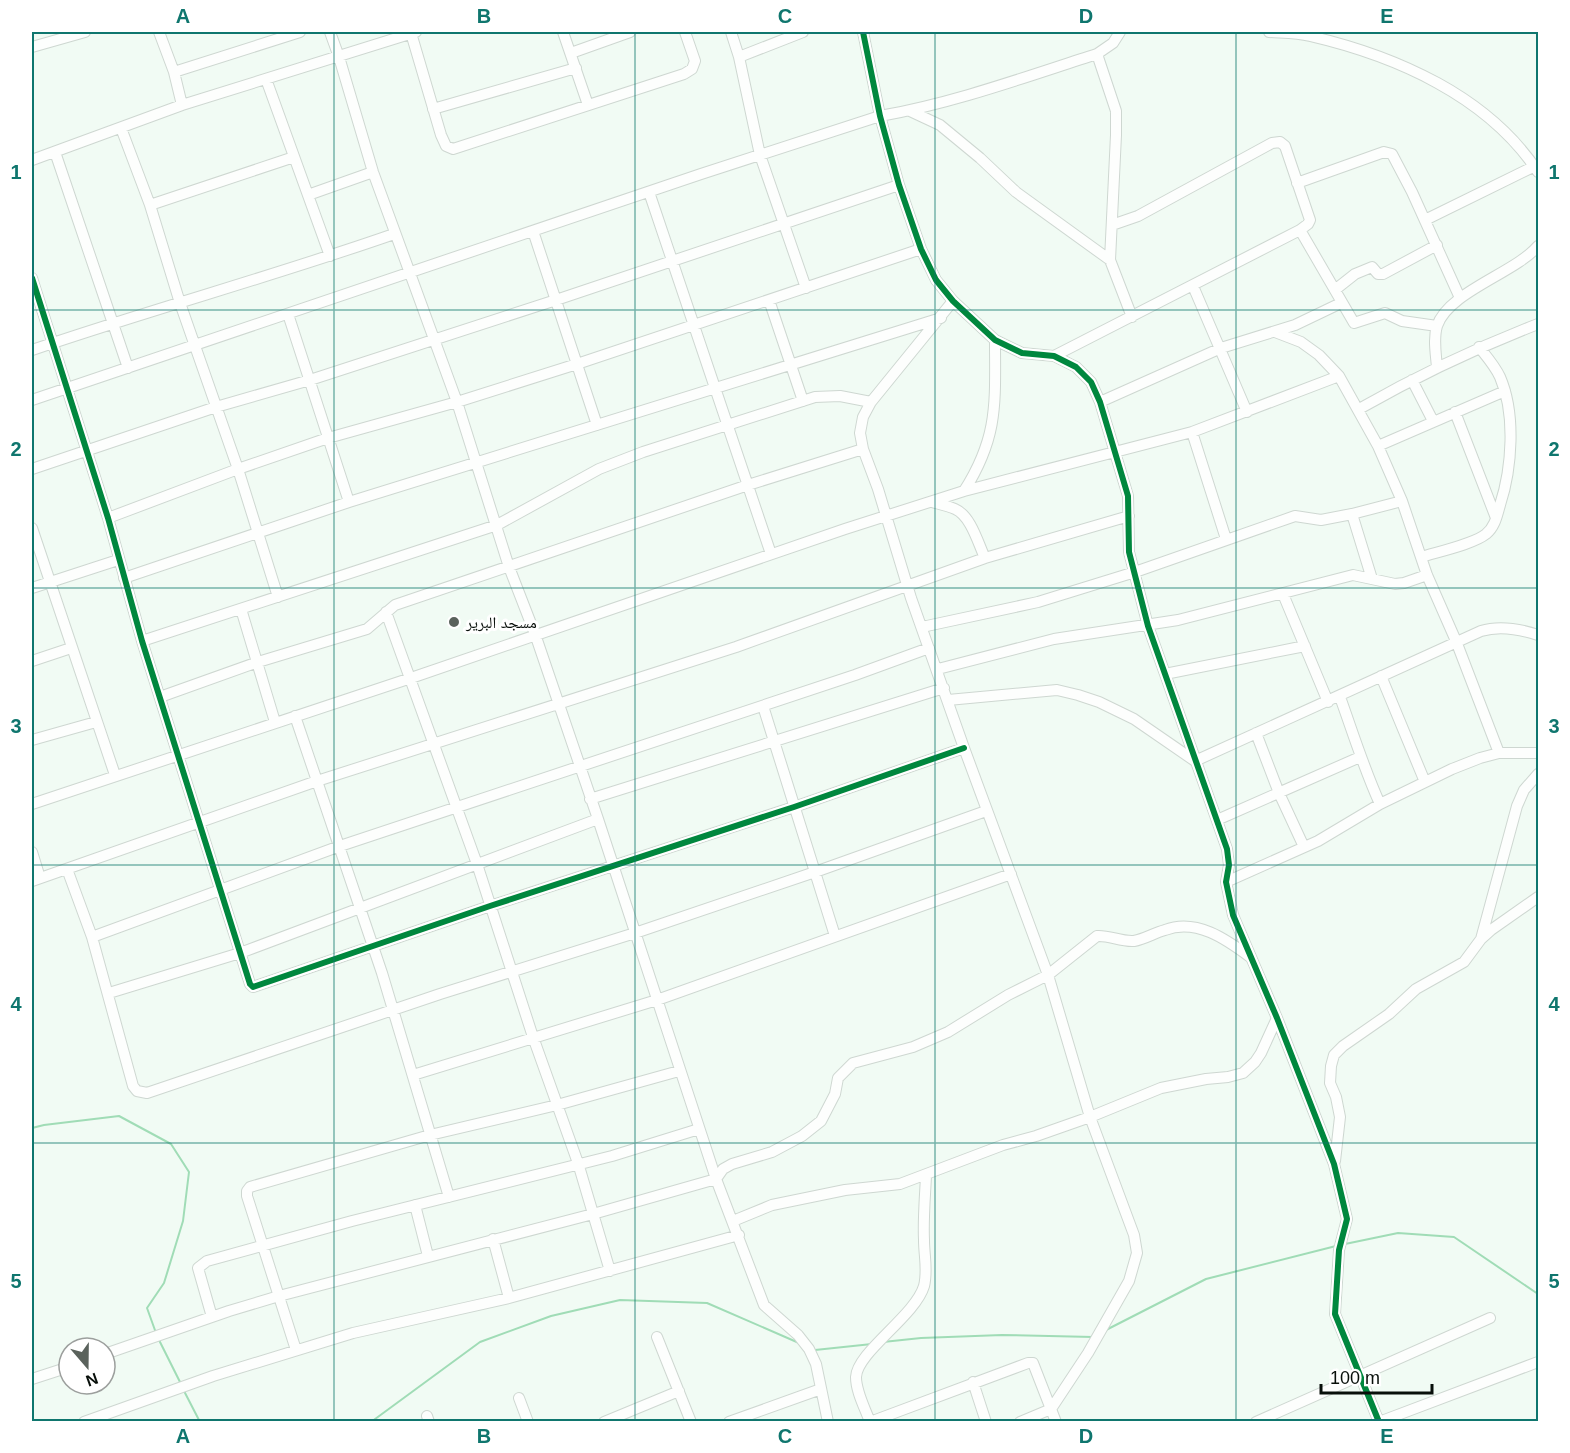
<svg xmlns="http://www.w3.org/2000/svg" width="1570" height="1453" viewBox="0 0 1570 1453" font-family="Helvetica,'Noto Naskh Arabic',sans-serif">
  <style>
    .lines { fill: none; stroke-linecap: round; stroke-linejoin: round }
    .stream { stroke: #a0dcb6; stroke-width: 2 }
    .minor-casing { stroke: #ced7d1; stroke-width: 12 }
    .minor { stroke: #fdfefd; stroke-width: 10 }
    .cycleway-casing { stroke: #fff; stroke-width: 10 }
    .cycleway { stroke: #00873e; stroke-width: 6 }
    .grid { fill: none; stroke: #0f766e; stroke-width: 1.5; stroke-opacity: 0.55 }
    .poi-dot { fill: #5a625c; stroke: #fff; stroke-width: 2 }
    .labels { text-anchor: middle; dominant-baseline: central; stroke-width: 6; stroke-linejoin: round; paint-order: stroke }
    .poi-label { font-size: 16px; fill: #080f0a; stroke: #fff; text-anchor: start }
    .neatline { fill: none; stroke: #0f766e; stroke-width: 2 }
    .grid-label { font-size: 20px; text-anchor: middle; font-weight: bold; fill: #0f766e }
  </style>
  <rect width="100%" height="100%" fill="#f1fbf4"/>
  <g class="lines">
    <!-- stream -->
    <path class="stream" d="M32,1128L44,1125L119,1116L171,1144L189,1172L183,1221L164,1283L147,1308L156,1333
      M1345,1244L1398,1233L1454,1237L1538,1294
      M1106,1330L1206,1279L1336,1246
      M158,1338L181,1384
      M883,1342L921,1338L1002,1335L1093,1337
      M815,1350L872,1344
      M183,1389L200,1422
      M371,1422L480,1342L551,1316L620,1300L707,1303L799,1343"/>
    <!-- minor casing -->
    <g class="minor-casing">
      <path id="minor" d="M159,32L174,72L300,32
        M330,32L339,57L373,172L457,402L509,567L535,634L598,819L716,1179L764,1305L798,1335L809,1349L816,1364L828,1422
        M563,32L588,105
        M731,32L739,57L803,32
        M863,32L880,116L899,185L921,249L936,280L953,301L995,340L1022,353L1054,356L1076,367L1091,382L1100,402L1128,496L1129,552L1148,626L1227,849L1229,865L1226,882L1233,915L1277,1018L1334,1164L1347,1219L1339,1250L1335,1314L1379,1422
        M1269,32C1283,33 1297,33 1310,36C1396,56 1488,96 1538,172
        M411,33L441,135L446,146L453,149L684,74L692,69L695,61L685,32
        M32,47L85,32
        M571,53L630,32
        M1097,54L1116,111V135L1110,260L1132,317
        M739,57L760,155L806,288
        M174,72L182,105
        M266,79L330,256
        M433,109L576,68
        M910,111L940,125L980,158L1016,192L1110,260
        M121,128L150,205L180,303L238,469L278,597
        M55,152L128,368
        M32,160L182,105L416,32
        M1297,183L1384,152L1392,154L1412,192L1460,298
        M649,192L771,554
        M308,195L373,172
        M150,205L294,157
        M1425,220L1535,166
        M1300,230L1354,323L1385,313L1402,321L1437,326
        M533,231L597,425
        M32,278L108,518L142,641L250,984L253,987L490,906L794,807L964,748
        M1193,286L1247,412
        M1336,289L1355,274L1372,267L1378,274H1383L1437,245
        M769,300L803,401
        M953,301L871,402L863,417L860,433L863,449L878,489L911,598L964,748L1048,975L1090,1117L1134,1235L1137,1253L1129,1281L1088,1353L1051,1409L1020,1422
        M288,314L349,502
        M1275,332L1301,342L1319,355L1339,376L1378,446L1402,501L1427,575L1456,641L1499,753
        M32,350C152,309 274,276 394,234
        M1054,356L1300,230L1308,224L1310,220L1285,146L1280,142L1272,143L1138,216L1112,225
        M1437,368C1436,354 1433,339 1437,326C1448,292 1515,273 1538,246
        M1412,380L1433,421
        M32,400L701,174L880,116C954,103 1025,77 1097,54L1113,43L1120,32
        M1100,402L1221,348L1295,325L1341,303
        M1359,409C1417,376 1476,348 1538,324
        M1455,412L1496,518
        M1192,432L1226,539
        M1378,446L1505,391
        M32,469L216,407L310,380L556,300L899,185
        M964,491C999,436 995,402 995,340
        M932,502C939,504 948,506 955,509C971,516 978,543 985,558
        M1352,514L1372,579
        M108,518L238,469L328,438L457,402L577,364L921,249
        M32,528L115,775
        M1421,557C1437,552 1474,544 1486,534C1495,527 1497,515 1500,505C1512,468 1516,414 1500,377C1495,366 1487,357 1479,347
        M124,578L349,502L941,318
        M32,588L118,560
        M1283,594L1328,702
        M241,609L275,722
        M386,612L477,864L533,1037L578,1163L610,1271
        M922,627L1038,602L1135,572L1295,516L1321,520L1352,514L1402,501
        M142,641L497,525L599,469L643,452L815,397L840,396L871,402
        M32,661L71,648
        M938,669L1054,639L1178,620L1353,575L1395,584L1404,583L1427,575
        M1165,674L1305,646
        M1381,676L1425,782
        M160,697L258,662L367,629L395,605L748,485L863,449
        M1340,697C1353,733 1364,769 1380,804
        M948,700L1057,690L1078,695L1099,702L1134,719L1195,761L1481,631C1500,625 1520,629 1538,635
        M763,706L835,936
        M295,716L382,973L449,1197
        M1256,733L1279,793L1304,847
        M32,740L96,722
        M590,799L944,688
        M32,804L411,678L845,529L964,491L1192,432L1339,376
        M1217,820L1360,757
        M32,852L40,878
        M67,869L92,937L133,1086L137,1091L147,1093L440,994L635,933L815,872L986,811
        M32,881L317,781L736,647L985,558L1129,516
        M1226,882L1318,841L1380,804L1452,769L1480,758L1499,753H1538
        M92,937L340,846L855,675L929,648
        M1481,939L1517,806L1524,790L1538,774
        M109,993L240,953L598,819
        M413,1075L657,1000L1011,874
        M1335,1161L1340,1117L1336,1097L1330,1083L1331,1066L1334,1055L1343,1046L1389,1014L1416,989L1464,962L1481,939L1491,930L1538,897
        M415,1205L428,1256
        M733,1221L772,1205L845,1190L900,1184L1003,1145L1036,1136L1090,1117L1161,1088L1206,1079L1228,1077L1243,1073L1255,1062L1261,1053L1277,1018
        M493,1239L509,1298
        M212,1317L198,1268L207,1261L352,1221L612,1156L699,1129
        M657,1337L691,1422
        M296,1350L247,1196V1191L250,1187L430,1135L557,1105L679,1071
        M105,1354L229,1311L279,1296L593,1214L716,1179L723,1169L732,1164L772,1152L802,1136L821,1121L835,1094L838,1078L853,1063L913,1047L948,1032L1008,995L1048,975L1097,936C1109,935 1121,942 1134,941C1145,939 1154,933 1165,930C1196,918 1226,939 1250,957
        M32,1379L69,1367
        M973,1382L986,1422
        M519,1398L528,1422
        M427,1416L429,1422
        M84,1422L213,1376L353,1333L509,1298L739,1235
        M604,1422L679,1391
        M729,1422L821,1389
        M870,1422C865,1408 856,1392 856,1377C857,1352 915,1316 924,1286C928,1270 924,1256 924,1240C923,1219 925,1197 926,1176
        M870,1422L1028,1363H1033L1056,1422
        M1256,1422L1490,1318
        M1379,1422L1538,1362"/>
    </g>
    <!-- minor -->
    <use href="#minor" class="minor"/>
    <!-- cycleway casing -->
    <g class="cycleway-casing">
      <path id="cycleway" d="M863,32L880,116L899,185L921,249L936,280L953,301L995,340L1022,353L1054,356L1076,367L1091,382L1100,402L1128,496L1129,552L1148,626L1227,849L1229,865L1226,882L1233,915L1277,1018L1334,1164L1347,1219L1339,1250L1335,1314L1379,1422
        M32,278L108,518L142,641L250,984L253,987L490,906L794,807L964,748"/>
    </g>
    <!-- cycleway -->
    <use href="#cycleway" class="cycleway"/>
  </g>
  <!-- grid -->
  <path class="grid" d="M334,32V1422M635,32V1422M935,32V1422M1236,32V1422M32,310H1538M32,588H1538M32,865H1538M32,1143H1538"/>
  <!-- markers -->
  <circle class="poi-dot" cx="454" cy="622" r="6"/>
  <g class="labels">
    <!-- poi labels -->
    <g class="poi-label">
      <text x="466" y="622">مسجد البرير</text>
    </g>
  </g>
  <!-- border -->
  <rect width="1570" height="1453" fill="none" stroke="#ffffff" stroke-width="66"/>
  <!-- north arrow -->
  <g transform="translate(87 1366) rotate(160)"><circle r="28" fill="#ffffff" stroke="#9c9f9d" stroke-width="1.5"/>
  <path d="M0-4.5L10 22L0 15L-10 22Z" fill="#5a625c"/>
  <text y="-9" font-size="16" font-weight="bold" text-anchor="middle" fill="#080f0a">N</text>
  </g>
  <!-- scale -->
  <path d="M1321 1384v9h111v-9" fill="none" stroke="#080f0a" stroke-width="3"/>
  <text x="1330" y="1384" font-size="18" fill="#080f0a" stroke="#ffffff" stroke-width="4.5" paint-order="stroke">100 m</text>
  <rect x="33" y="33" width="1504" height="1387" class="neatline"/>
  <g class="grid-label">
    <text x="183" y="23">A</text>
    <text x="484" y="23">B</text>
    <text x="785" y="23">C</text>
    <text x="1086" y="23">D</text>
    <text x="1387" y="23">E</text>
    <text x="16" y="179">1</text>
    <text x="1554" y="179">1</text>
    <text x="16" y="456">2</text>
    <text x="1554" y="456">2</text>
    <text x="16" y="733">3</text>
    <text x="1554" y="733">3</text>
    <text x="16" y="1011">4</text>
    <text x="1554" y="1011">4</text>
    <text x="16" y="1288">5</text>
    <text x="1554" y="1288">5</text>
    <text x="183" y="1443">A</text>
    <text x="484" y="1443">B</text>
    <text x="785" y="1443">C</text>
    <text x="1086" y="1443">D</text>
    <text x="1387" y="1443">E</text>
  </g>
</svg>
